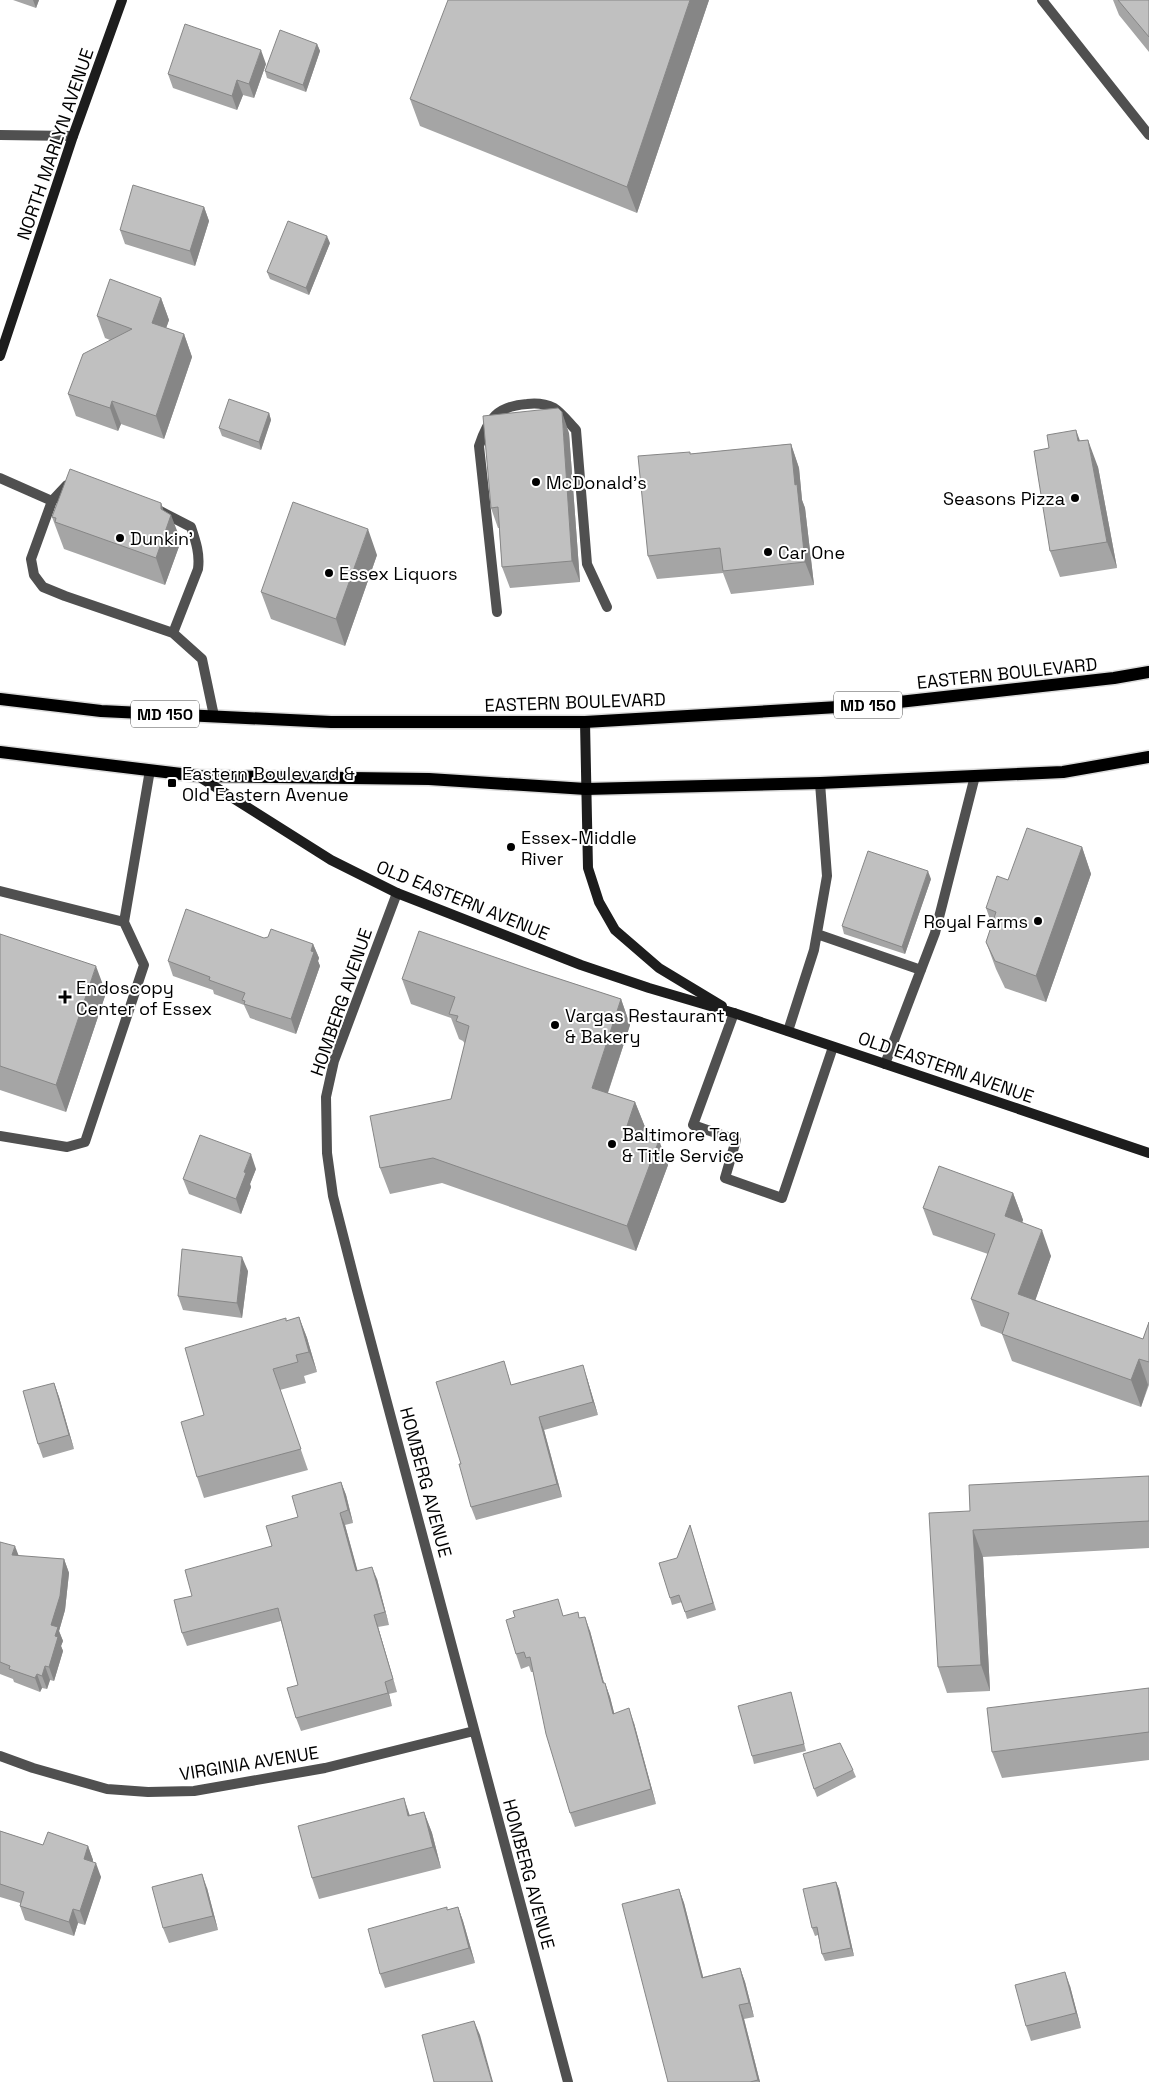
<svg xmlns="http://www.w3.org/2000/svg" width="1149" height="2082" viewBox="0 0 1149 2082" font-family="'Space Grotesk',sans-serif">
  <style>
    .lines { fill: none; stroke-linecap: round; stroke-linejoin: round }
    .primary-casing { stroke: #dbdbdb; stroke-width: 15 }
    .lane { stroke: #505050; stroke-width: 10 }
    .street { stroke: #505050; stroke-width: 10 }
    .secondary { stroke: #1d1d1d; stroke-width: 10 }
    .primary { stroke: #000; stroke-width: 12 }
    .wall { fill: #a5a5a5 }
    .shaded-wall { fill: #868686 }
    .building { fill: #c0c0c0; stroke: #868686 }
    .poi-dot { fill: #000; stroke: #fff; stroke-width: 2 }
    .labels { text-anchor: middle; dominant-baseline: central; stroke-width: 4; stroke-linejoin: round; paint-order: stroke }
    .shield { fill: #fff; stroke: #4c4c4c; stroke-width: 1 }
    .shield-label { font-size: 16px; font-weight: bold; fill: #000 }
    .street-label { font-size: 18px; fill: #000; stroke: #fff }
    .poi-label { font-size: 18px; fill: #000; stroke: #fff; text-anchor: start }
  </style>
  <rect width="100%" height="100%" fill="#fff"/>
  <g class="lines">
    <!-- primary casing -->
    <g class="primary-casing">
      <path id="primary" d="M0,699L101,711L331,722H585L872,705L1114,678L1149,672
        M0,752L198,776L429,779L586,789L820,783L1063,772L1149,757"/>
    </g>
    <!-- lane -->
    <path class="lane" d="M1042,0L1149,135
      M0,478L52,501L31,559L34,575L43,587L65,596L173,633L202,659L214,716
      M52,501L67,485H73
      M160,511L191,527C196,542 200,554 198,569L173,633
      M497,612L479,446C488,419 497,406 527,404C535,403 546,404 554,408C562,413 569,423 576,430L587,564L607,607
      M0,891L124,922L150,770
      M817,934L921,970
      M734,1013L693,1125L736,1140L725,1178L782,1198L833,1047
      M788,1031L814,950L827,876L820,783
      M885,1064L935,933L975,776
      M0,1136L67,1147L85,1142L144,965L124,922"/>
    <!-- street -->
    <path class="street" d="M0,135L73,136
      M397,893L334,1061L326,1097L327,1153L333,1196L357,1290L568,2082
      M0,1756L33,1768L107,1789L148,1792L194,1791L325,1768L474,1731"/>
    <!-- secondary -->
    <path class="secondary" d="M0,356L73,136L122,0
      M585,722L588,868L599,902L615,930L659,968L722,1006
      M198,776L331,860L397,893L581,965L649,988L734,1013L1149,1153"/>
    <!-- primary -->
    <use href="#primary" class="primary"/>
  </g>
  <!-- wall -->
  <path class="wall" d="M13,0H39L36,8Z
    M709,0L637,213L420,126L410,99Z
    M1113,0H1149V52L1119,15Z
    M317,44L320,51L306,92L267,78L265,71Z
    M266,64L254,98L243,95L237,110L173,88L168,74Z
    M204,207L209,221L195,266L125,244L120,230Z
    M330,243L309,295L270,279L267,272Z
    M161,298L169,320L166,328L184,334L192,357L164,439L121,424L118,431L76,416L68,394L110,340L105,338L97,316Z
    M269,413L271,420L261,450L222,436L219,428Z
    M569,433L580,582L510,588L502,567L499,528H498L491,508Z
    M1080,441L1098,467L1117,568L1060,577L1050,551L1049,448Z
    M791,444L799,468L802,500L805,508L814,585L731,594L723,573L657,579L648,556L690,454Z
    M161,503L163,510L181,541L165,585L64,549L52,517Z
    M377,555L345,646L271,619L261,592Z
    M1082,847L1091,874L1046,1002L1005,988L996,969L986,942L992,925L986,908L1008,880Z
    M931,879L905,954L844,934L842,926Z
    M0,934L106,993L66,1112L0,1090Z
    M264,938L313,944L319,958L318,961L320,966L296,1034L250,1018L244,1005L214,994L213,990L173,976L168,961Z
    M532,970L621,999L630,1025L608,1093L635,1102L645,1127L642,1134L668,1165L636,1251L442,1183L390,1194L380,1168L451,1099L465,1044L463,1041L459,1039L451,1018L411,1004L402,979Z
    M256,1169L250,1184L251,1187L241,1214L189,1194L183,1179Z
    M1013,1193L1023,1220L1022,1222L1051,1256L1035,1300L1143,1339L1149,1322V1385L1141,1407L1012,1361L1002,1334L981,1326L971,1299L988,1254L933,1235L923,1208Z
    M248,1271L242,1318L183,1310L178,1296Z
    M299,1317L307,1338L317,1372L304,1376L306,1383L280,1390L308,1470L204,1498L197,1477L204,1415L287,1321Z
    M508,1374L511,1385L587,1378L598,1415L544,1430L562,1497L476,1520L471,1507L461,1464Z
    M54,1383L59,1397L74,1449L43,1458L38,1444Z
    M1149,1476V1548L983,1557L990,1691L947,1693L938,1667L970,1511Z
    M341,1482L346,1495L353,1523L345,1525L357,1570L377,1579L389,1625L378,1627L397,1692L389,1694L392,1706L301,1731L296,1718L298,1685L281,1621L187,1646L182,1633L192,1596L272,1546L298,1517Z
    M690,1525L716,1610L687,1619L682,1602L672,1605L670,1598L677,1558Z
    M0,1542L18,1556L64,1559L69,1573L65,1610L59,1631L63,1641L61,1646L63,1651L54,1681L50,1680L47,1689L42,1688L40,1692L14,1682L13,1679L0,1674Z
    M564,1616L580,1618L590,1631L604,1683H605L610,1697L614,1713L634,1723L656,1804L575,1827L570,1813L533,1672H531L529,1666L521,1669L516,1654Z
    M1149,1688V1760L1002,1778L992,1752Z
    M791,1692L793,1700L806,1751L754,1764L752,1756Z
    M853,1770L856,1777L817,1797L814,1789Z
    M424,1812L432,1833L441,1868L319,1899L312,1878L410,1815Z
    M0,1831L43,1845L88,1846L93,1860V1862L101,1877L85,1925L78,1923L74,1936L25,1920L20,1906V1903L0,1897Z
    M836,1882L839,1889L854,1956L825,1961L822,1954L818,1935L815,1936L812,1928Z
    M207,1888L218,1930L169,1943L163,1928Z
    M679,1889L684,1903L703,1977L740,1968L745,1982L754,2017L744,2019L760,2082H668Z
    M458,1907L463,1921L475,1963L385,1988L380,1974L447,1910Z
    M1070,1986L1081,2028L1031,2041L1026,2026Z"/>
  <!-- shaded-wall -->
  <path class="shaded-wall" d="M33,0H39L36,8Z
    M690,0H709L637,213L627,187Z
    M317,44L320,51L306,92L303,85Z
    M261,50L266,64L254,98L249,84Z
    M237,80L243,95L237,110L232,96Z
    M204,207L209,221L195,266L190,251Z
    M327,236L330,243L309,295L306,288Z
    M161,298L169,320L160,345L152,323Z
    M184,334L192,357L164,439L156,416Z
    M112,401L121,424L118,431L110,408Z
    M562,412L569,433L580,582L572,561Z
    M269,413L271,420L261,450L259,442Z
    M1076,430L1086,457L1078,441Z
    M1088,440L1098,467L1117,568L1107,542Z
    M791,444L799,468L802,500L805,508L814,585L805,562L795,485Z
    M161,503L168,523L171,515L181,541L165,585L156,558L161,509Z
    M368,529L377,555L345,646L336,619Z
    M1082,847L1091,874L1046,1002L1036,976Z
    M928,871L931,879L905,954L902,947Z
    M313,944L319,958L318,961L320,966L296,1034L291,1019Z
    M96,966L106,993L66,1112L56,1085Z
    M621,999L630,1025L601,1113L592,1088Z
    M635,1102L645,1127L636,1154L626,1129Z
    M659,1140L668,1165L636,1251L627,1226Z
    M251,1154L256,1169L250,1184L251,1187L241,1214L236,1199L244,1172Z
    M1013,1193L1023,1220L1015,1243L1005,1216Z
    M1042,1230L1051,1256L1028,1321L1018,1294Z
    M242,1257L248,1271L242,1318L237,1303Z
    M299,1317L307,1338L317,1372L309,1352Z
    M1139,1359L1148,1385L1141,1407L1131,1380Z
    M583,1365L587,1378L598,1415L593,1402Z
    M54,1383L59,1397L74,1449L69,1435Z
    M539,1417L544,1430L562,1497L557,1484Z
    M341,1482L346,1495L353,1523L348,1510Z
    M340,1513L345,1525L361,1583L356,1571Z
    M973,1530L983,1557L990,1691L981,1665Z
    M15,1546L20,1559L12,1555Z
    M64,1559L69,1573L65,1610L59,1631L63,1641L61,1646L63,1651L54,1681L49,1667L51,1625Z
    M372,1567L377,1579L389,1625L385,1612Z
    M374,1615L378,1627L397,1692L393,1679Z
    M585,1617L590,1631L608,1698L603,1683Z
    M45,1666L50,1680L47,1689L42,1676Z
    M37,1674L42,1688L40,1692L35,1678Z
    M385,1682L389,1694L392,1706L388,1693Z
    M605,1683L610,1697L618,1728L613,1714Z
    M629,1708L634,1723L656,1804L651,1789Z
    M404,1798L411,1819L408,1816Z
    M424,1812L432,1833L441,1868L433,1847Z
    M88,1846L93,1860L89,1873L84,1859Z
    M96,1863L101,1877L85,1925L80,1911Z
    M202,1874L207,1888L218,1930L213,1916Z
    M836,1882L839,1889L854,1956L851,1948Z
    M679,1889L684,1903L707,1992L702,1978Z
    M458,1907L463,1921L475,1963L469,1948Z
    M73,1909L78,1923L74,1936L69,1922Z
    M740,1968L745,1982L754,2017L749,2003Z
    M1065,1972L1070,1986L1081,2028L1076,2013Z
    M739,2005L744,2019L760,2082H759L758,2080Z
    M474,2021L480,2035L493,2082H492Z"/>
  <!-- building -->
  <path class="building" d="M448,0H690L627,187L410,99Z
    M1118,0H1149V37Z
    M185,24L261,50L249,84L237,80L232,96L168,74Z
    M280,30L317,44L303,85L265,71Z
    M133,185L204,207L190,251L120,230Z
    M288,221L327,236L306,288L267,272Z
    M110,279L161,298L152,323L184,334L156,416L112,401L110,408L68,394L83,354L132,329L97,316Z
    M229,399L269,413L259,442L219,428Z
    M558,408L562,412L572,561L502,567L498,507L491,508L483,416Z
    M1076,430L1078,441L1088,440L1107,542L1050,551L1034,451L1049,448L1047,435Z
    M791,444L795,485L797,484L805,562L723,571L720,548L648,556L638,456L690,452V454Z
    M70,469L161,503V509L171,515L156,558L55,522L56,518L52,517Z
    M293,502L368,529L336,619L261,592Z
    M1027,828L1082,847L1036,976L995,961L986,942L996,912L986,908L997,876L1008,880Z
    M868,851L928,871L902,947L842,926Z
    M186,909L264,938L268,937L271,929L313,944L311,951L314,952L291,1019L244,1004L245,1001L242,1000L245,993L209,980L210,977L168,961Z
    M419,931L532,970L621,999L592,1088L635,1102L626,1129L659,1140L627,1226L433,1158L380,1168L370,1116L451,1099L469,1026L456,1021L458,1016L449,1014L455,997L402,979Z
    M0,934L96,966L56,1085L0,1066Z
    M200,1135L251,1154L244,1172L246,1173L236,1199L183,1179Z
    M939,1166L1013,1193L1005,1216L1042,1230L1018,1294L1143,1339L1149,1322V1362L1139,1359L1131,1380L1002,1334L1009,1313L971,1299L995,1234L923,1208Z
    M182,1249L242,1257L237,1303L178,1296Z
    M299,1317L309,1352L296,1355L298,1362L273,1369L301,1449L197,1477L181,1422L204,1415L185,1348L286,1318V1321Z
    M504,1361L511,1385L583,1365L593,1402L539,1417L557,1484L471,1507L459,1464H461L436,1382Z
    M54,1383L69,1435L38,1444L23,1391Z
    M1149,1476V1521L973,1530L981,1665L938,1667L929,1513L970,1511L969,1485Z
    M341,1482L348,1510L340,1513L356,1571L372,1567L385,1612L374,1615L393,1679L385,1682L388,1693L296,1718L287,1688L298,1685L278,1608L182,1633L174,1600L192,1596L185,1570L272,1546L266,1526L298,1517L292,1496Z
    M690,1525L713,1603L685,1612L679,1595L670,1598L659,1563L677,1558Z
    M0,1542L15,1546L12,1555L64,1559L60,1596L51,1625L58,1627L55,1636L58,1637L49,1667L45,1666L42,1676L37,1674L35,1678L9,1669L10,1666L0,1662Z
    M558,1599L563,1616L578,1612L579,1618L585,1617L603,1683H605L613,1714L629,1708L651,1789L570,1813L546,1734L530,1657L526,1658L524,1652L516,1654L506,1620L515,1617L513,1611Z
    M1149,1688V1732L992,1752L987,1708Z
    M791,1692L804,1744L752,1756L738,1706Z
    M840,1743L853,1770L814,1789L803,1754Z
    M404,1798L408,1816L424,1812L433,1847L312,1878L298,1826Z
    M0,1831L43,1845L48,1832L88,1846L84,1859L96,1863L80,1911L73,1909L69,1922L20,1906L24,1892L0,1884Z
    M202,1874L213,1916L163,1928L152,1887Z
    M836,1882L851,1948L822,1954L817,1927L812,1928L803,1889Z
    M679,1889L702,1978L740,1968L749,2003L739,2005L758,2080L750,2082H668L622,1904Z
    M447,1907V1910L458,1907L469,1948L380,1974L368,1929Z
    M1065,1972L1076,2013L1026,2026L1015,1985Z
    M474,2021L492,2082H434L422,2035Z"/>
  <!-- markers -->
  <g class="poi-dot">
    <circle cx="536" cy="482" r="5"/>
    <circle cx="1075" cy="498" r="5"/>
    <circle cx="120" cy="538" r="5"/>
    <circle cx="768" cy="552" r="5"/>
    <circle cx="329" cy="573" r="5"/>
    <rect x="167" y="778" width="10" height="10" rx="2.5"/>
    <circle cx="511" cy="847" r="5"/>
    <circle cx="1038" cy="921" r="5"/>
    <path d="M62.5 989.5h5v5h5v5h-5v5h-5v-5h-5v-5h5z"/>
    <circle cx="555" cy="1025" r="5"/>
    <circle cx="612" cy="1144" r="5"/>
  </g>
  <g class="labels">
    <!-- shield labels -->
    <g class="shield">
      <rect x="834" y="691.5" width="68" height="27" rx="4"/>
      <rect x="131" y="700.5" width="68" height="27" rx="4"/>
    </g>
    <g class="shield-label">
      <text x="868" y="705">MD 150</text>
      <text x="165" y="714">MD 150</text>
    </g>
    <!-- street labels -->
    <g class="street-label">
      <text transform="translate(55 144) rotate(-71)">NORTH MARLYN AVENUE</text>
      <text transform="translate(1007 673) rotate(-6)">EASTERN BOULEVARD</text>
      <text transform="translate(575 702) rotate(-2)">EASTERN BOULEVARD</text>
      <text transform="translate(463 900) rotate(22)">OLD EASTERN AVENUE</text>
      <text transform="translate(341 1002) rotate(-71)">HOMBERG AVENUE</text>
      <text transform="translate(946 1067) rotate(19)">OLD EASTERN AVENUE</text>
      <text transform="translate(426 1482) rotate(75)">HOMBERG AVENUE</text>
      <text transform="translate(249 1763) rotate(-9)">VIRGINIA AVENUE</text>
      <text transform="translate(529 1874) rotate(75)">HOMBERG AVENUE</text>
    </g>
    <!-- poi labels -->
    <g class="poi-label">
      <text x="546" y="482">McDonald's</text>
      <text x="1065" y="498" text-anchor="end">Seasons Pizza</text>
      <text x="130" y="538">Dunkin'</text>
      <text x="778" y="552">Car One</text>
      <text x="339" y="573">Essex Liquors</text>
      <text x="182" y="773">Eastern Boulevard &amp;<tspan x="182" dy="21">Old Eastern Avenue</tspan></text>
      <text x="521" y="837">Essex-Middle<tspan x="521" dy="21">River</tspan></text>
      <text x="1028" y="921" text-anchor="end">Royal Farms</text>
      <text x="76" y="987">Endoscopy<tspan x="76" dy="21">Center of Essex</tspan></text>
      <text x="565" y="1015">Vargas Restaurant<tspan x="565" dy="21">&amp; Bakery</tspan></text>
      <text x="622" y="1134">Baltimore Tag<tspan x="622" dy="21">&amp; Title Service</tspan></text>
    </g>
  </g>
</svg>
